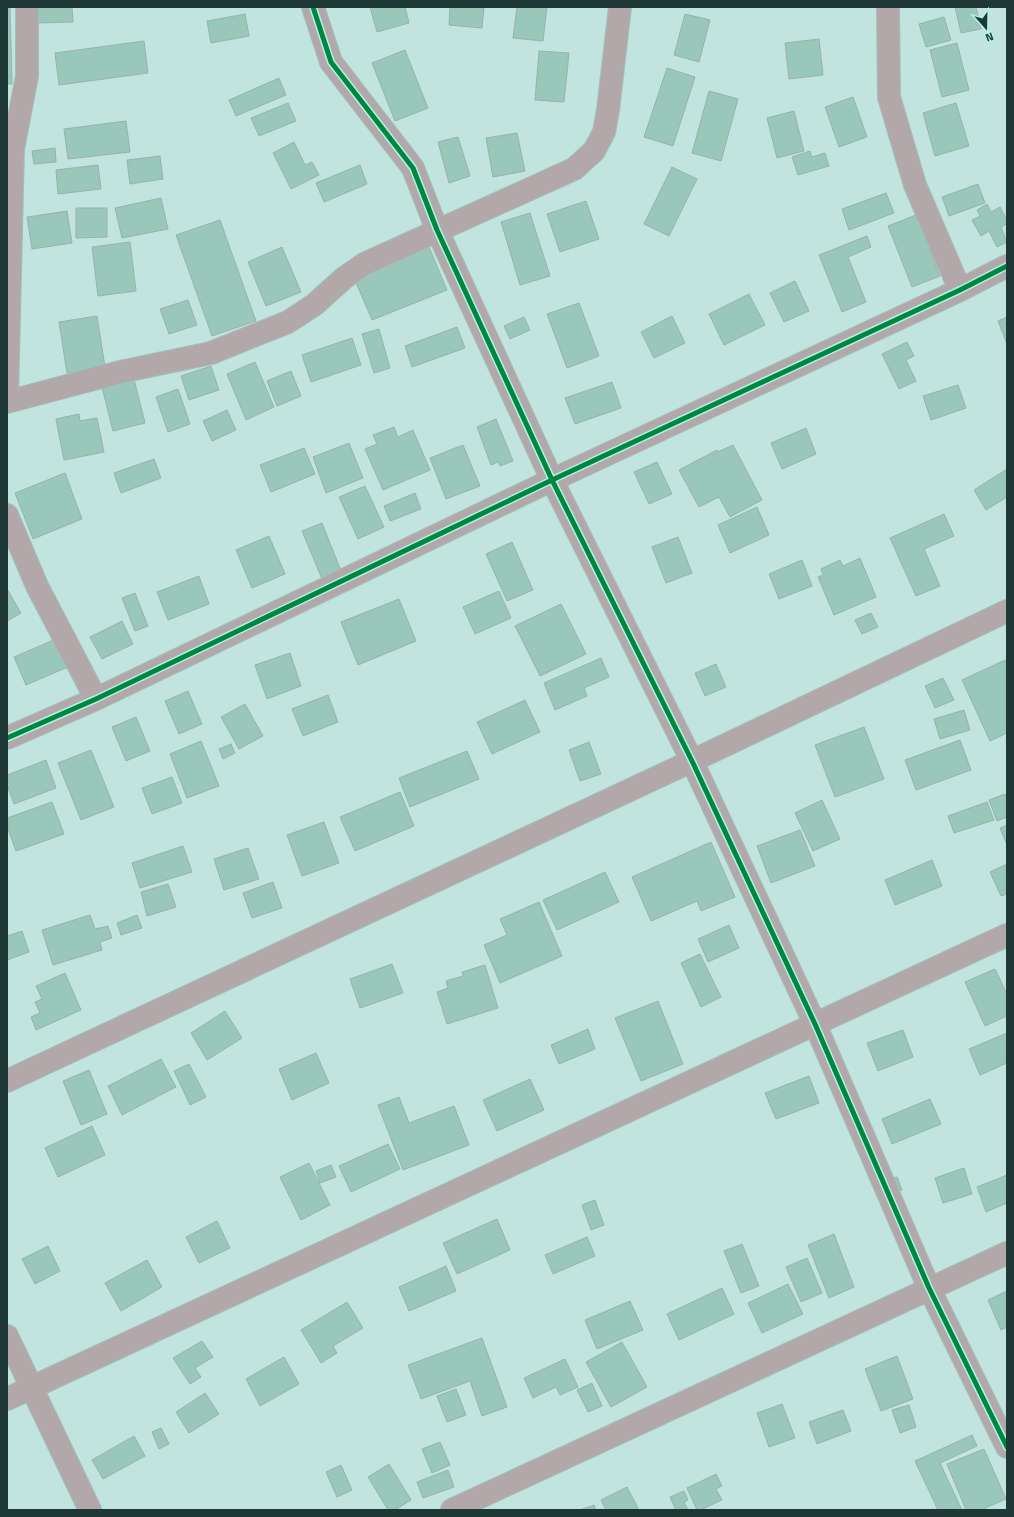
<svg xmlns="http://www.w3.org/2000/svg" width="1014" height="1517" viewBox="0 0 1014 1517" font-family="'Titillium Web',sans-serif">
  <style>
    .building { fill: #99c7b9; stroke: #99b2ab }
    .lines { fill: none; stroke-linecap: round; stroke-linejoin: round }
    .minor-casing { stroke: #a3bfbb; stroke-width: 24 }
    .minor { stroke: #b2a8aa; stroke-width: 22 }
    .cycleway-casing { stroke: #b2f3e9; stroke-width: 8 }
    .cycleway { stroke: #00873e; stroke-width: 5 }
  </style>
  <rect width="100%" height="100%" fill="#c1e4de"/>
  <!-- building -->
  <path class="building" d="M7,7H10L12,84H7Z
    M37,7H72L73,22L37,23Z
    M370,7H405L409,23L377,32Z
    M450,7H484L482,28L449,25Z
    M517,7H547L543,41L513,38Z
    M955,7H976L981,29L961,33Z
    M245,14L249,36L211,43L207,21Z
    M685,14L710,20L699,62L674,55Z
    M944,17L951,40L926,47L919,24Z
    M819,39L823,75L789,79L785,43Z
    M144,41L148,73L59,85L55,53Z
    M957,43L969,90L942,97L930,50Z
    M405,50L428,108L395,121L372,63Z
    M539,51L569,53L564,102L535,100Z
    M667,68L695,77L673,146L644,137Z
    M279,78L286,95L236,116L229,100Z
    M709,91L738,99L721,161L692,153Z
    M853,97L867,137L839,147L825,107Z
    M288,103L296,121L259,136L251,118Z
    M956,103L969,146L935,156L923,113Z
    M794,111L804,151L777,158L767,118Z
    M126,121L130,152L68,159L64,129Z
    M517,133L525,171L493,177L486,138Z
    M458,137L470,176L449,183L438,142Z
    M294,142L305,165L312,162L319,175L291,189L273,153Z
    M55,148L56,162L34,164L32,151Z
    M810,151L812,157L825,153L829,166L798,175L792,157Z
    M160,156L163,179L130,184L127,160Z
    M98,165L101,189L58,194L56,170Z
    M360,165L367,184L324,202L316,183Z
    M672,167L697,179L669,236L644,224Z
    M978,184L985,203L949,216L942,197Z
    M886,193L894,213L849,230L842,209Z
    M161,198L168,229L122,238L115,208Z
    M586,201L599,239L560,252L547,214Z
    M987,204L991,212L1000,207L1007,220V224L1001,227L1007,242L997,247L989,231L981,236L972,220L980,216L977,210Z
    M76,208H107V237L76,238Z
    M67,211L72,243L32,249L27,217Z
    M530,213L550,276L520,285L501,222Z
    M916,215L940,276L912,287L888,226Z
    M220,220L256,321L212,336L176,235Z
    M867,236L871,247L848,257L866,302L842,312L819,255Z
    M130,242L136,291L98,296L92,247Z
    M282,247L301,292L266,306L248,262Z
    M429,247L447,290L372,320L354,278Z
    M795,281L809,311L784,322L770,293Z
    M749,294L765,325L724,345L709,314Z
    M188,300L197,325L169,334L160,309Z
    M579,303L599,356L567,368L547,314Z
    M97,316L105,367L67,373L59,322Z
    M672,316L685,343L654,358L641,332Z
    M524,317L530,330L510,339L504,326Z
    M1007,317V344L998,321Z
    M457,327L465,348L412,367L405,346Z
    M379,329L390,368L374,373L362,334Z
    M352,338L361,365L311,382L302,355Z
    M907,342L914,356L906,360L916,381L899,389L882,354Z
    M255,362L274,407L246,420L227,374Z
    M211,366L219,390L189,400L181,376Z
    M291,371L301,396L277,406L267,381Z
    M133,375L145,423L113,431L101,383Z
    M612,382L621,408L575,424L565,398Z
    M958,385L966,408L931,420L923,396Z
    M178,389L190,424L168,432L156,397Z
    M227,410L236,430L212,441L203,421Z
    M79,414L80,421L97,418L104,452L64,460L56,419Z
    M496,419L513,461L500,466L498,462L491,465L477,427Z
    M394,427L398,437L413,430L430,470L383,490L365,449L377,444L373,435Z
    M806,428L816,454L782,469L771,443Z
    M349,443L363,478L326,493L313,457Z
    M463,445L480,486L446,499L430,458Z
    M733,445L762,500L730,517L719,497L699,507L679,470L717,450L718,452Z
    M304,448L315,474L271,492L260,465Z
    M154,459L161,478L121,493L114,473Z
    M657,462L672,494L649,504L634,472Z
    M1007,469V497L986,510L974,490Z
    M65,473L82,519L33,539L15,493Z
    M365,486L384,527L358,539L339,497Z
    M415,493L421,509L390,521L384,506Z
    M757,507L769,535L730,553L718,525Z
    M944,514L954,536L924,549L940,586L916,596L890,538Z
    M322,523L341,571L322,579L302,531Z
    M269,536L285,574L252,588L236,550Z
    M678,537L692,573L666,583L652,547Z
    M512,542L533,590L507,601L486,554Z
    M860,558L876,597L834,615L818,577L823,575L821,569L840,560L843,566Z
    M802,560L812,586L779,599L769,574Z
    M199,576L209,604L168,620L157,592Z
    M7,589L21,613L7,621Z
    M499,591L511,618L475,634L463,607Z
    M135,593L148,626L135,631L122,598Z
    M399,599L416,641L358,665L341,622Z
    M561,604L586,654L540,676L515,626Z
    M871,613L878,627L862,634L855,620Z
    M122,621L133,644L102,659L90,637Z
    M56,639L68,667L26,685L14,657Z
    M290,653L301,686L267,699L255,665Z
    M601,658L609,677L584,688L587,696L555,710L544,683Z
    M1005,660L1007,665V733L990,741L962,680Z
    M716,664L726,687L705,696L695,673Z
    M943,678L954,700L935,708L925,686Z
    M188,691L202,724L179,734L165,701Z
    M328,695L338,722L303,736L292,709Z
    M525,700L540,732L492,754L477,722Z
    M245,704L263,736L239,749L221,717Z
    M964,710L970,730L940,739L934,719Z
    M136,717L150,751L126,761L112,727Z
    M864,727L884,779L835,797L815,745Z
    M960,740L971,770L916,790L905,760Z
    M201,741L219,786L187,798L170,754Z
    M589,742L601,774L580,781L569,750Z
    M231,744L235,753L223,759L219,749Z
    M91,750L114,807L81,820L58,763Z
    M467,751L479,779L410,807L399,778Z
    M46,760L56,788L14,804L7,785V775Z
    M172,777L182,803L152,814L142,788Z
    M400,792L414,826L355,851L340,817Z
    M1005,794L1007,800V817L997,821L989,800Z
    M822,800L840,839L813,851L795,813Z
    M52,802L64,834L16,851L7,826V818Z
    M987,802L994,820L954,833L948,816Z
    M324,822L339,863L302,876L287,835Z
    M1007,825V845L1000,828Z
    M800,830L815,866L771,883L757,846Z
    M711,842L735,897L701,911L697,901L651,921L632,877Z
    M183,846L192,872L140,888L132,863Z
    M248,848L259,879L224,890L214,859Z
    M932,860L942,886L895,905L885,880Z
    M1007,864V894L1001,896L990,872Z
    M605,872L619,902L557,930L543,900Z
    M273,882L282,908L252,918L243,893Z
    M168,884L176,907L147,916L141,892Z
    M539,902L562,956L500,983L484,945L507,935L500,919Z
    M90,915L95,929L108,926L112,938L100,942L102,950L53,965L42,930Z
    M137,915L142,928L121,935L117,923Z
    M729,925L739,948L708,962L698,939Z
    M22,931L29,952L7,960V936Z
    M700,954L721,997L701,1007L681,963Z
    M392,964L403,993L360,1008L350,979Z
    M485,965L498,1008L447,1024L437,992L448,988L446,981L463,976L462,972Z
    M995,969L1007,994V1016L985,1026L965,982Z
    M65,973L81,1010L36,1030L31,1017L40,1013L35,1002L42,999L36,986Z
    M658,1001L683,1064L641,1081L615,1018Z
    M225,1011L242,1038L207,1060L191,1033Z
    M588,1029L595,1049L559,1064L551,1045Z
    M903,1030L913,1057L878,1071L867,1043Z
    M1007,1033V1063L980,1075L969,1049Z
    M316,1053L329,1083L292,1100L279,1069Z
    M161,1059L176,1087L122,1115L108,1086Z
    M189,1064L206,1097L190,1105L174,1071Z
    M89,1070L107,1114L81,1125L63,1081Z
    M809,1076L819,1103L776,1119L765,1093Z
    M530,1079L544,1110L497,1131L483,1100Z
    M399,1097L409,1123L454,1106L469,1145L403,1170L378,1105Z
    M930,1099L941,1124L892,1144L882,1119Z
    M92,1126L105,1155L58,1177L45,1148Z
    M388,1144L400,1169L351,1192L339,1166Z
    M309,1163L330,1205L301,1220L280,1177Z
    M331,1165L336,1177L320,1183L316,1171Z
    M964,1168L972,1194L943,1203L935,1178Z
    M1007,1175V1203L986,1212L977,1187Z
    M897,1177L902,1190L891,1194L886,1180Z
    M595,1200L604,1225L591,1230L582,1205Z
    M497,1219L510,1250L457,1274L443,1243Z
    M217,1221L230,1248L199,1263L186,1237Z
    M834,1234L854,1287L829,1298L808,1245Z
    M587,1237L595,1256L553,1274L545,1255Z
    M742,1244L759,1286L741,1293L724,1251Z
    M48,1246L60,1271L35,1284L22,1259Z
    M807,1258L822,1293L801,1302L786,1267Z
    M147,1260L162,1287L121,1311L105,1283Z
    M446,1266L456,1291L409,1311L399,1287Z
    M788,1284L803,1314L762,1333L748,1303Z
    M722,1288L734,1314L679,1340L667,1314Z
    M1007,1291V1327L1001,1330L988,1300Z
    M630,1301L643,1330L597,1349L585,1320Z
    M347,1302L363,1328L333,1346L337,1353L321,1363L301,1330Z
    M482,1338L507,1407L482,1416L470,1381L421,1399L408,1365Z
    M202,1341L213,1357L195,1368L201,1377L190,1384L173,1358Z
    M622,1342L647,1387L611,1407L586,1362Z
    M897,1356L913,1399L881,1411L865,1369Z
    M284,1357L299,1384L260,1406L246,1379Z
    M565,1359L578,1387L560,1395L556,1387L533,1398L524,1378Z
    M592,1383L602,1406L588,1412L577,1390Z
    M456,1389L466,1415L447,1422L437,1396Z
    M205,1393L219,1414L189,1433L176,1412Z
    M782,1404L795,1438L769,1447L757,1413Z
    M909,1405L916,1427L900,1433L892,1410Z
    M843,1410L851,1431L817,1444L809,1422Z
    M161,1428L169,1444L159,1449L152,1432Z
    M972,1435L977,1446L940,1463L962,1510H938L915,1461Z
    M134,1436L145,1456L103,1479L92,1460Z
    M440,1442L450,1465L432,1473L422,1449Z
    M984,1449L1006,1499L981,1510H966L947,1464Z
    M389,1464L411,1500L395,1510H388L368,1477Z
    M341,1465L352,1490L337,1497L326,1472Z
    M448,1470L454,1487L423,1498L417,1482Z
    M716,1474L722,1486L716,1489L722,1500L700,1510H697L687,1488Z
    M627,1487L638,1508L634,1510H606L601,1500Z
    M684,1491L688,1500L684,1502L688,1510H676L670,1497Z
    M594,1505L596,1510H580Z"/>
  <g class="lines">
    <!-- minor casing -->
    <g class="minor-casing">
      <path id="minor" d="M313,7L331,62L413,168L437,230L552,480L692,761L815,1024L929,1288L1007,1447
        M888,7L889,97L915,185L960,290
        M7,398L13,149L27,76V7
        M7,402L120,372L211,353L288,322L314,305L344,278L364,264L574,169L594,151L604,132L608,110L620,7
        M7,515L37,586L96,699
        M7,738L96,699L552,480L960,290L1007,266
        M7,1081L692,761L1007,611
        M7,1336L90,1510
        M7,1399L1007,935
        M452,1510L1007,1253"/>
    </g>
    <!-- minor -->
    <use href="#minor" class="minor"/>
    <!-- cycleway casing -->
    <g class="cycleway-casing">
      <path id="cycleway" d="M313,7L331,62L413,168L437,230L552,480L692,761L815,1024L929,1288L1007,1447
        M7,738L96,699L552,480L960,290L1007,266"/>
    </g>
    <!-- cycleway -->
    <use href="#cycleway" class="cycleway"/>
  </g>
  <!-- border -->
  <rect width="1014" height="1517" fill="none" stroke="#1e3835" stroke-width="16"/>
  <!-- north arrow -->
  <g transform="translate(986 28) rotate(160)" stroke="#b2f3e9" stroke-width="3" paint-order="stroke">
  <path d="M0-3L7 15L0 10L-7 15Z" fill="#1e3835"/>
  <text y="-6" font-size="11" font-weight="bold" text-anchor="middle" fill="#1e3835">N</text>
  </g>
</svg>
